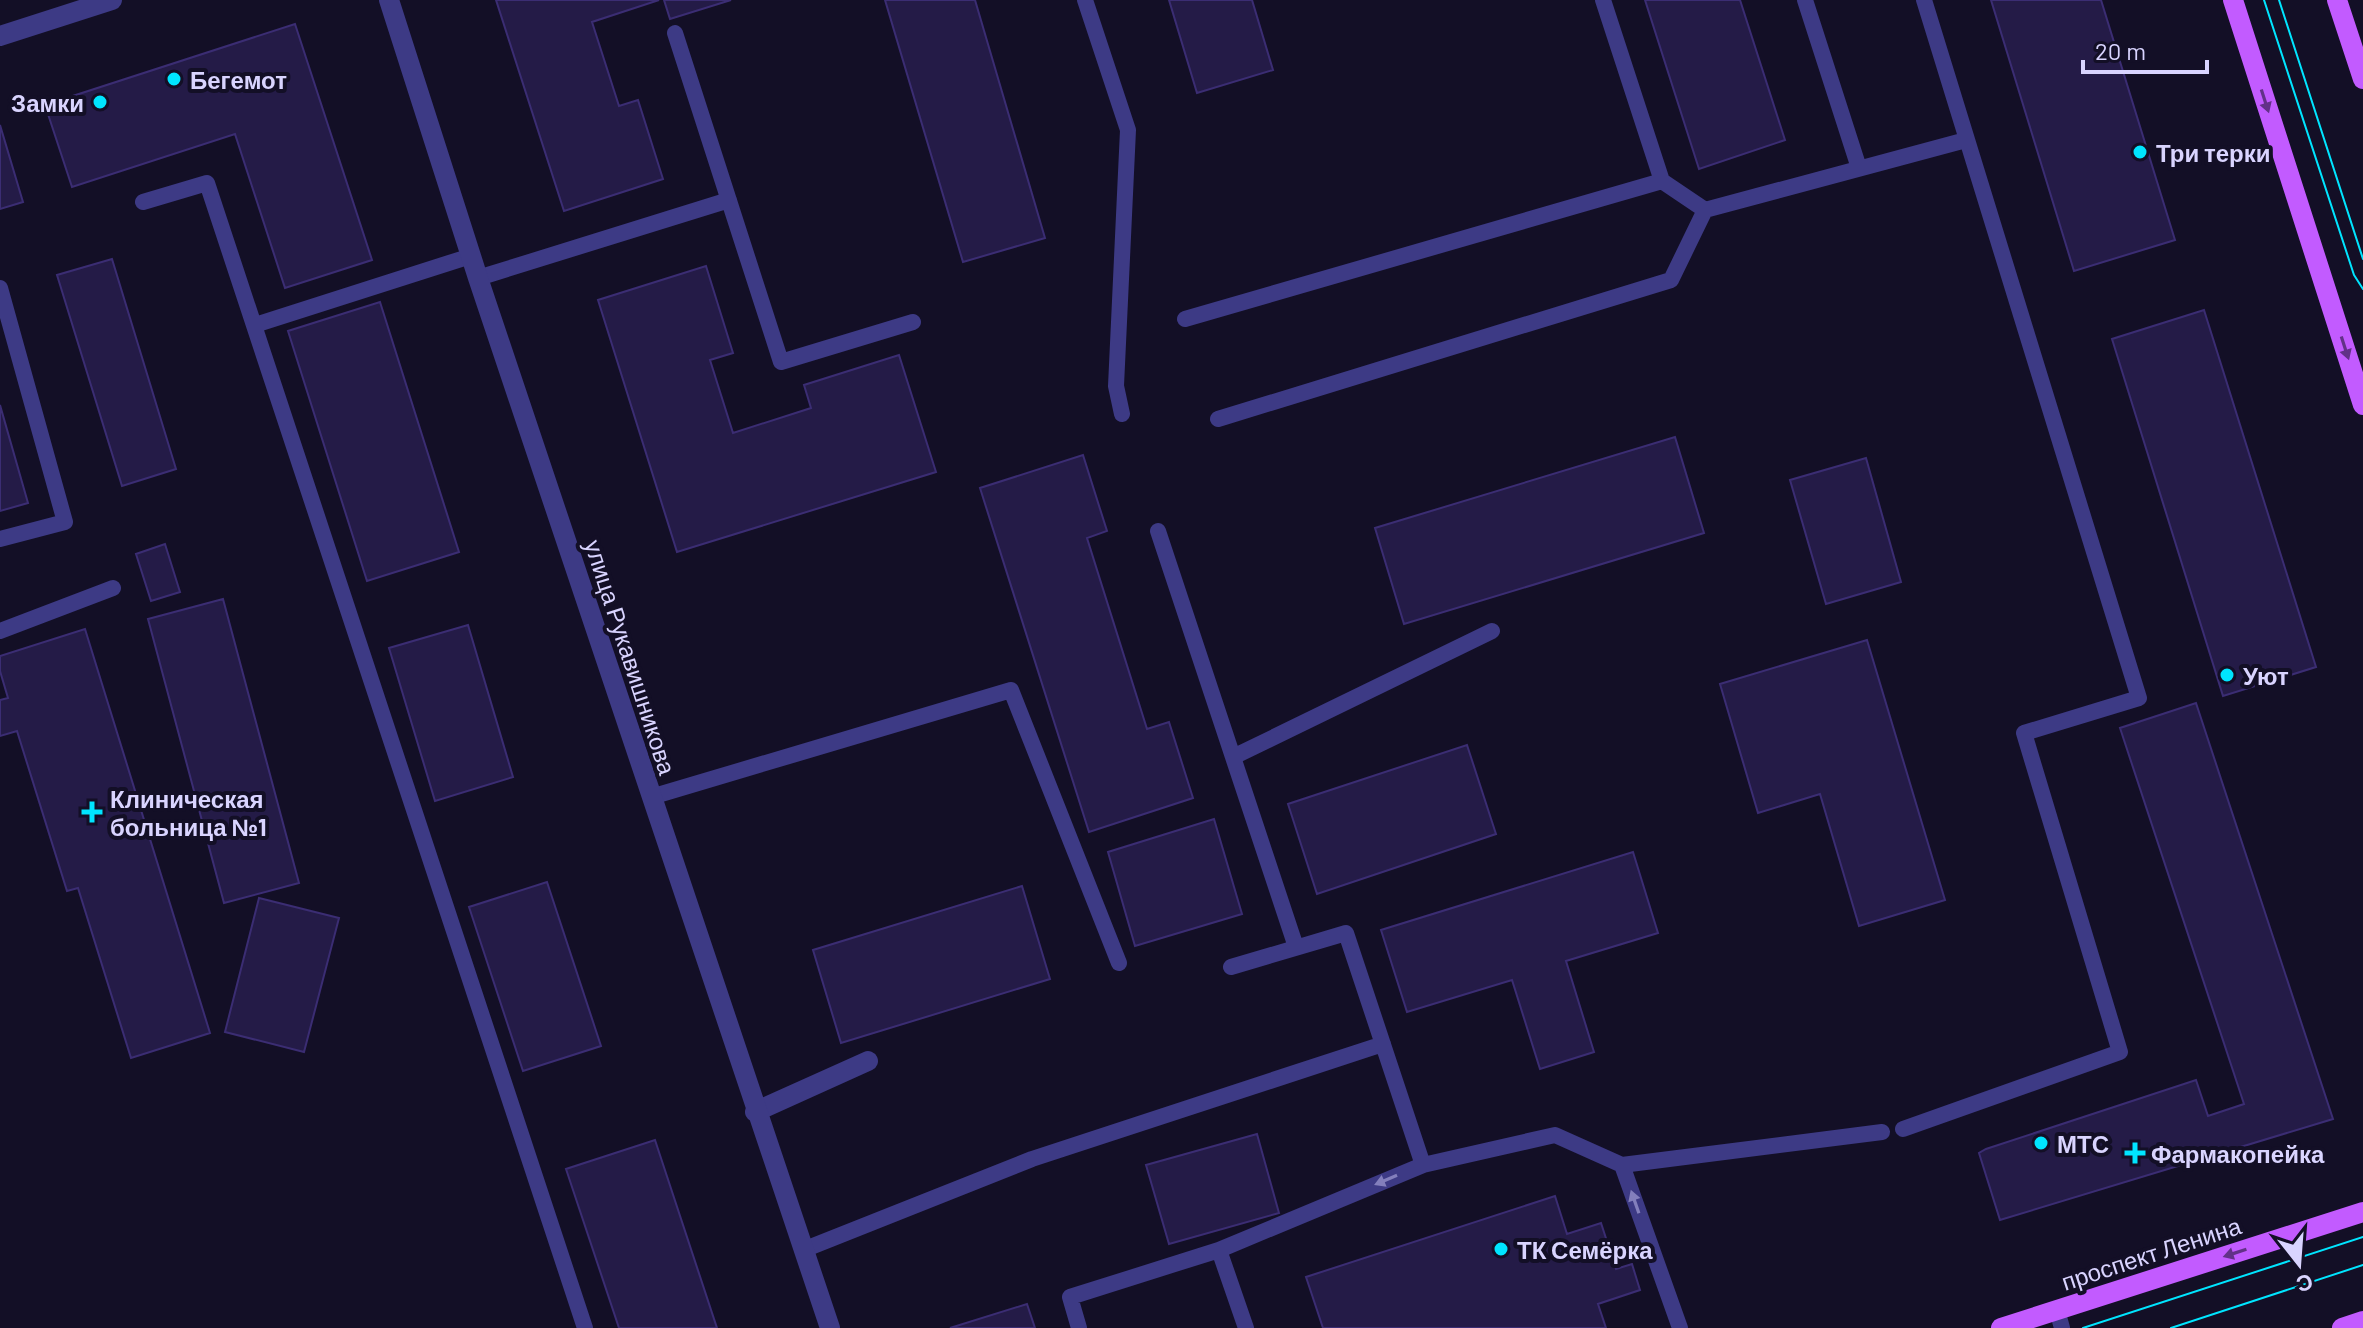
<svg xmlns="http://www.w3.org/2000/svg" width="2363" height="1328" viewBox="0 0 2363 1328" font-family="Barlow,sans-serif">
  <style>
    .building { fill: #241b47; stroke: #3b2d73; stroke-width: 2 }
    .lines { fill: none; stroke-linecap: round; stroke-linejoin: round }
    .service { stroke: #3d3a85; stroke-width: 16 }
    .minor { stroke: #3d3a85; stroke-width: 20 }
    .tertiary { stroke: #3d3a85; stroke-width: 20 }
    .primary { stroke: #c25bff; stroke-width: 20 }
    .tram { stroke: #00e5ff; stroke-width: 2 }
    .oneway { fill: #623188 }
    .oneway2 { fill: #837fbc }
    .poi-dot { fill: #00e5ff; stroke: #130f26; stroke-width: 3 }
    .labels { text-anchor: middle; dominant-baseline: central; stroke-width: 8; stroke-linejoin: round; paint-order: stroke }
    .poi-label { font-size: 24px; font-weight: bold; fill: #d9d4ff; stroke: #130f26; text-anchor: start }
    .street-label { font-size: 24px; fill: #d9d4ff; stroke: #130f26 }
  </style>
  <rect width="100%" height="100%" fill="#130f26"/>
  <!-- building -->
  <path class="building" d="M496,0H659L592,22L619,106L638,100L663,179L564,211Z
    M664,0H731L670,19Z
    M885,0H975L1045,238L963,262Z
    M1169,0H1252L1273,70L1197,93Z
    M1645,0H1740L1785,140L1699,169Z
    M1991,0H2101L2175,240L2074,271Z
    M295,24L372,260L285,288L235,134L72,187L45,105Z
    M0,125L23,202L0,209Z
    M112,259L176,469L122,486L57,275Z
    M706,266L733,353L710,360L733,433L811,408L804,385L899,355L936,472L677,552L598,300Z
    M380,302L459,552L367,581L288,331Z
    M2204,310L2316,667L2223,696L2112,339Z
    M0,405L28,503L0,511Z
    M1675,437L1704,533L1404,624L1375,528Z
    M1083,455L1107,531L1087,538L1147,729L1169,722L1193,798L1089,832L980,488Z
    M1866,458L1901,582L1826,604L1790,480Z
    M165,544L180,592L151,601L136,554Z
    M223,599L299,883L224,903L148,619Z
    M468,625L513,777L435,801L389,648Z
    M85,629L210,1033L131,1058L78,888L67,891L17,731L0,736V700L8,698L0,671V656Z
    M1867,640L1945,900L1859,926L1820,794L1758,813L1720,684Z
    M2196,703L2333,1119L2000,1220L1979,1153L1986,1149L2196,1080L2208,1116L2244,1104L2120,728Z
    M1467,745L1496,834L1317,894L1288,804Z
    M1214,819L1242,914L1135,946L1108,852Z
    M1633,852L1658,933L1566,961L1594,1052L1540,1069L1512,980L1407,1012L1381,930Z
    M547,882L601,1046L523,1071L469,907Z
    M1022,886L1050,979L841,1043L813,950Z
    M259,898L339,918L304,1052L225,1032Z
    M1257,1134L1279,1213L1169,1244L1146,1165Z
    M655,1140L717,1328H619L566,1169Z
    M1555,1196L1567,1234L1601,1223L1616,1269L1632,1264L1640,1290L1598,1304L1606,1328H1323L1306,1277Z
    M1027,1304L1035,1328H950Z"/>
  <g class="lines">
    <!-- service -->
    <path class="service" d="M1085,0L1128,130L1116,386L1122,414
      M1603,0L1662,181L1705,210L1966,140
      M1805,0L1859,168
      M675,33L781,362L913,322
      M143,202L207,183L585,1328
      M478,278L729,200
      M0,288L65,522L0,539
      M1185,319L1662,181
      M255,325L471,256
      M1218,419L1671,280L1705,210
      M1158,531L1296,947
      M0,631L113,588
      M1233,757L1492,631
      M651,797L1011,690L1119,963
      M1231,967L1346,933L1423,1165
      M1903,1129L2120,1052L2024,733L2139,698L1924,0
      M1622,1165L1882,1132
      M803,1250L1032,1159L1383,1044
      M2057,1310L2062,1328
      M1079,1328L1070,1297L1219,1250
      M1246,1328L1219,1250L1423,1165L1555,1135L1622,1165L1680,1328"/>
    <!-- minor -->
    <path class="minor" d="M755,1112L868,1061"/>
    <!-- tertiary -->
    <path class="tertiary" d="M389,0L478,278L830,1328
      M0,36L112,0"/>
    <!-- primary -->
    <path class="primary" d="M2233,0L2363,405
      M2337,0L2363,79
      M2001,1328L2363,1212
      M2342,1328L2363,1321"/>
    <!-- tram -->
    <path class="tram" d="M2264,0L2354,275L2363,289
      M2279,0L2363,259
      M2083,1328L2363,1237
      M2171,1328L2363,1265"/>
  </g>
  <!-- one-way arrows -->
  <defs><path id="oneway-solid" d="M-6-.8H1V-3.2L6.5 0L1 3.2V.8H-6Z" transform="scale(2)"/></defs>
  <g class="oneway">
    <use href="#oneway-solid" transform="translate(2265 101) rotate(72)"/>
    <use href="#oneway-solid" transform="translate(2345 348) rotate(72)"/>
    <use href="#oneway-solid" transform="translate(2235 1253) rotate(162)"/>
  </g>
  <g class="oneway2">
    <use href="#oneway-solid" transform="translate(1386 1180) rotate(157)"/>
    <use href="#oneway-solid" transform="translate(1635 1202) rotate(-109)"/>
  </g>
  <!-- markers -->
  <g class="poi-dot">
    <circle cx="174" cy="79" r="8"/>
    <circle cx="100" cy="102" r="8"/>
    <circle cx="2140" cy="152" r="8"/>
    <circle cx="2227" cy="675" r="8"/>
    <path d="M88 800h8v8h8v8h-8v8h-8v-8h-8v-8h8z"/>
    <circle cx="2041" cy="1143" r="8"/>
    <path d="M2131 1141h8v8h8v8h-8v8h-8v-8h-8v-8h8z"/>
    <circle cx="1501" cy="1249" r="8"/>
  </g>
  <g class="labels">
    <!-- poi labels -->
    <g class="poi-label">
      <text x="190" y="79">Бегемот</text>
      <text x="84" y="102" text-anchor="end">Замки</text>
      <text x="2156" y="152">Три терки</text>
      <text x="2243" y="675">Уют</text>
      <text x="110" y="798">Клиническая<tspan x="110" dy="28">больница №1</tspan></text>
      <text x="2057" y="1143">МТС</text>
      <text x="2151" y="1153">Фармакопейка</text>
      <text x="1517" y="1249">ТК Семёрка</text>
    </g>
    <!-- street labels -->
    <g class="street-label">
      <text transform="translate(631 657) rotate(72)">улица Рукавишникова</text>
      <text transform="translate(2151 1253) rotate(-18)">проспект Ленина</text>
    </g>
  </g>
  <!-- north arrow -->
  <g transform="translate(2299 1264) rotate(163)" stroke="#130f26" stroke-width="6" paint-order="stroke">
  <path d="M0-6L14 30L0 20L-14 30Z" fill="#d9d4ff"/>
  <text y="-12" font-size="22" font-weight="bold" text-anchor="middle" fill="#d9d4ff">С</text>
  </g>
  <!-- scale -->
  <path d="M2083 60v12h124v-12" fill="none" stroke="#d9d4ff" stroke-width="4"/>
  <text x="2095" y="60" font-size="24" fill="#d9d4ff" stroke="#130f26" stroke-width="6" paint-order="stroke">20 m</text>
</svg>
